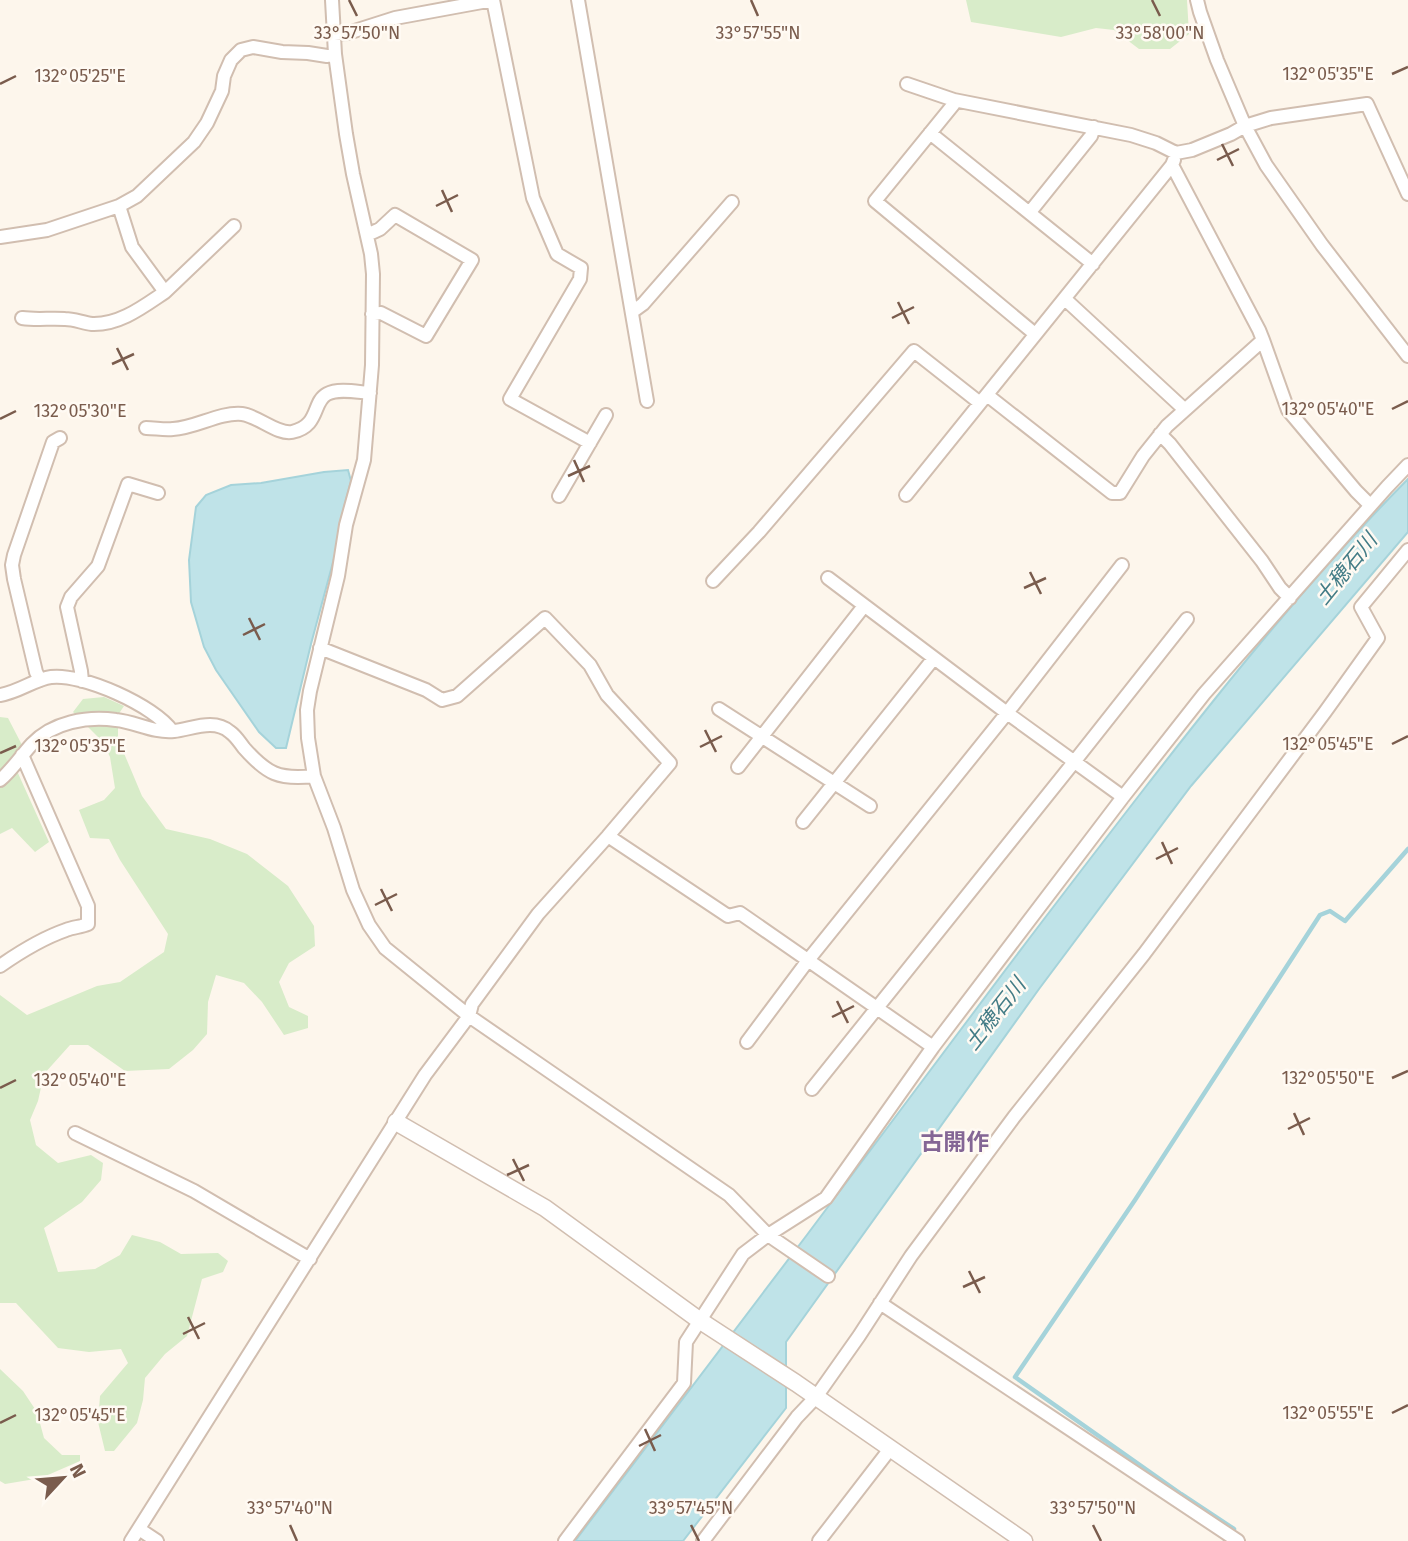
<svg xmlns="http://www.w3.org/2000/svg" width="1408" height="1541" viewBox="0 0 1408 1541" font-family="'Fira Sans','Noto Sans JP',sans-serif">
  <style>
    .green { fill: #d8ecc9 }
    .water { fill: #bfe3e8; stroke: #a5d3da; stroke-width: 2 }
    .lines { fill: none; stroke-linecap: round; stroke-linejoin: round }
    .stream { stroke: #a5d3da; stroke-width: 4.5 }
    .minor-casing { stroke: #d1beb0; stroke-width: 16 }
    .tertiary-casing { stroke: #d1beb0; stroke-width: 19 }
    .minor { stroke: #fff; stroke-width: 12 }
    .tertiary { stroke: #fff; stroke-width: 16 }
    .ticks { fill: none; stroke: #7a5c4d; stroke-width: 2.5 }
    .labels { text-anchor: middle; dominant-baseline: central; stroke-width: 5; stroke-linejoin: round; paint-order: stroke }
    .water-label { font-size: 21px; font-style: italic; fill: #437c86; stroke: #fffaf3 }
    .quarter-label { font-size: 23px; font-weight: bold; fill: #846695; stroke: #fffaf3 }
    .ticks-label { font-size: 18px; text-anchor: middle; fill: #7a5c4d; stroke: #fffaf3; stroke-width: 5; stroke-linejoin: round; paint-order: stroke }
  </style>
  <rect width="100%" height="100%" fill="#fdf6ec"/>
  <!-- green -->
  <path class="green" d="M966,0H1187L1189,34L1170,49H1139L1114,30L1096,28L1061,37L971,22Z
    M104,697L124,706L118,715V739L142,796L166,829L210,839L247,854L288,886L314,926L315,946L289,963L279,982L289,1007L308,1016V1028L284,1035L262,1002L244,983L216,975L208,1002L207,1034L193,1050L169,1069L125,1071L88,1045H70L44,1074L38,1101L30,1120L36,1145L58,1163L91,1155L103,1163L101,1180L82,1202L44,1228L58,1272L95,1269L120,1255L132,1235L160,1242L181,1254L218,1253L228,1261L223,1272L202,1279L187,1336L165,1354L145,1378L143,1400L137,1423L114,1451H105L98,1422L100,1396L128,1363L121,1349L89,1352L58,1348L16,1303H0V995L27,1015L97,986L120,982L164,952L168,934L120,860L109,839L90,838L79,810L104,800L115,788L110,757L103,742L73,712L83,699Z
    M0,717L8,718L22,745L17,771L49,842L35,852L12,828L0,834Z
    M0,1369L23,1391L37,1412L44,1438L62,1455H80V1461L41,1478L5,1484L0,1481Z"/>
  <!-- water -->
  <path class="water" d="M348,470L351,481L344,507L336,551L311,644L286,748H276L259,732L216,670L204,647L191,602L189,560L196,507L206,495L231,485L261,483L324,472Z
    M1408,479V532L1191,786L1039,989L786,1342V1408L683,1541H575C708,1366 840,1192 971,1016C1028,939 1086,864 1144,789C1227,682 1312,576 1408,479Z"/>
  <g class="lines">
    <!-- stream -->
    <path class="stream" d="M1225,1541L1234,1529L1181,1494L1015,1377L1135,1200L1320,915L1330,911L1345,921L1408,849"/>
    <!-- minor casing -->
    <g class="minor-casing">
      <path id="minor" d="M332,0L335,54L346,134L353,174L371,254L373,274L372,365L364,460L346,525L338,576L310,691L307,710L308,738L314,776L334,828L353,890L369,925L385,948L469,1016L729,1195L768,1235L828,1276
        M493,0L533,198L557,254L581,268L580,279L510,399L590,443
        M578,0L647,401
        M1197,0L1200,12L1217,60L1245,126L1266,165L1322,245L1408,356
        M334,34L348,33L395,18L493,0
        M907,84L954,100L1131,135L1156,143L1176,153L1192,150L1231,134L1245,126L1271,118L1367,104L1408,194
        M954,100L953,105L875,201L1035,334
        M930,133L1093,264
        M119,206L132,247L165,292L234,226
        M1030,212L1091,136L1094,127
        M367,235L380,229L395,215L472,260L426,336L381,313L372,314
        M0,237L47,230L119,206L137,196L194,142L207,123L222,91L224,76L231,60L241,50L253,47L282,52L308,53L327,56L335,54
        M1065,299L1184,409
        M632,312L643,304L732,202
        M22,318C36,320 51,318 65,319C74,319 83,323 92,324C120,325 144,306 165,292
        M1263,340L1288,410L1356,491L1370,505
        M987,395L1112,493H1120L1143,456L1167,426L1263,340L1259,330L1172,165
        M146,428C155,428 164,430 173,429C196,428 219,412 242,414C258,416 278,435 292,432C320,426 312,402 327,394C338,388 357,392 370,393
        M1160,434L1170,444L1262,561L1280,588L1290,598
        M906,495L1172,165L1174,160
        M559,496L606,415
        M828,578L1007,713L1123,797
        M713,581L759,532L914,351L980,403
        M320,648L426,690L442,700L457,696L545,618L590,665L607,695L670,763L608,836
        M40,680L36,672L14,579L12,565L14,555L53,442L60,438
        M82,681L81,671L67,607L71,597L98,566L128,484L158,493
        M0,695C19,692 35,679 51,677C82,673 155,706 172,731
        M719,709L870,806
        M738,767L864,606
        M0,780C12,770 21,756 32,744C53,722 87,716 116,720C136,722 153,733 174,731C192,729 214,718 230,732C236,736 240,743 244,748C267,774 279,780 314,776
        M803,822L934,658
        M0,966C20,952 43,938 66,930C73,927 81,927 88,924V906L22,755
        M747,1042L809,959L1007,713L1122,565
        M812,1089L1074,762L1187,619
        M75,1133L194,1191L310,1259
        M880,1303L1238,1541
        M139,1529L157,1541
        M131,1541L425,1075L469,1016L472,1004L538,914L608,836L728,916L740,913L933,1047
        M565,1541L684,1383L686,1342L743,1254L768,1235L826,1198L933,1047L1123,797L1204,694L1387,487L1408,465
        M703,1541L797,1417L816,1397L859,1336L911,1256L1014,1117L1144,954L1325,712L1378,638L1361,607L1408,550
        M819,1541L890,1449"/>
    </g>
    <!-- tertiary casing -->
    <g class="tertiary-casing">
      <path id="tertiary" d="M396,1122L545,1208L699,1320L796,1383L1024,1541"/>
    </g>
    <!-- minor -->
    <use href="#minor" class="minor"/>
    <!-- tertiary -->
    <use href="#tertiary" class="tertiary"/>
  </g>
  <!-- ticks -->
  <path class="ticks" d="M349,0L357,16M751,0L758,16M1152,0L1160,16M1392,74L1408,67M0,84L16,76M1222,144L1233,166M1217,160L1239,149M442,190L452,212M436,206L458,195M898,302L909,324M892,318L914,307M117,348L128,370M112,364L134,354M1392,409L1408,401M0,419L16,411M574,460L584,482M568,476L590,466M1030,572L1041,594M1024,588L1046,578M249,618L260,640M243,635L265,624M705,730L716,752M1392,744L1408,736M700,747L722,736M0,753L16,746M1162,842L1172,864M1156,859L1178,848M381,889L392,911M375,905L397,894M837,1001L848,1023M832,1017L854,1006M1392,1078L1408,1071M0,1088L16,1080M1294,1113L1304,1135M1288,1129L1310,1118M513,1159L524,1181M507,1175L529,1165M969,1271L980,1293M963,1287L985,1277M188,1317L199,1339M183,1334L205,1323M1392,1413L1408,1405M0,1423L16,1415M645,1429L655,1451M639,1446L661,1435M290,1525L297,1541M691,1525L699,1541M1093,1525L1101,1541"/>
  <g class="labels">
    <!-- water labels -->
    <g class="water-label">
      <text transform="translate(1346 569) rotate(-51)">土穂石川</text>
      <text transform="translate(995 1014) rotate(-52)">土穂石川</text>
    </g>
    <!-- quarter labels -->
    <g class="quarter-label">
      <text x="955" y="1142">古開作</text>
    </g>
  </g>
  <g class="ticks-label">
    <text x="357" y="39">33°57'50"N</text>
    <text x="758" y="39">33°57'55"N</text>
    <text x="1160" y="39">33°58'00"N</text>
    <text x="1328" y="80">132°05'35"E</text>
    <text x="80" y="82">132°05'25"E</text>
    <text x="1328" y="415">132°05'40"E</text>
    <text x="80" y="417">132°05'30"E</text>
    <text x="1328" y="750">132°05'45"E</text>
    <text x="80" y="752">132°05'35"E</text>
    <text x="1328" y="1084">132°05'50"E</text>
    <text x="80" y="1086">132°05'40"E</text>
    <text x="1328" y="1419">132°05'55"E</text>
    <text x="80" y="1421">132°05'45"E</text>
    <text x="290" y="1514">33°57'40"N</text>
    <text x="691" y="1514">33°57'45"N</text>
    <text x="1093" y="1514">33°57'50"N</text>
  </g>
  <!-- north arrow -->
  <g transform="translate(63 1478) rotate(64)" stroke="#fffaf3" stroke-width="5" paint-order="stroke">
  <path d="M0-5L12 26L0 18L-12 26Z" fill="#7a5c4d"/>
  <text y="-10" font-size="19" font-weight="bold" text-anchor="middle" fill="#7a5c4d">N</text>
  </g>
</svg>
